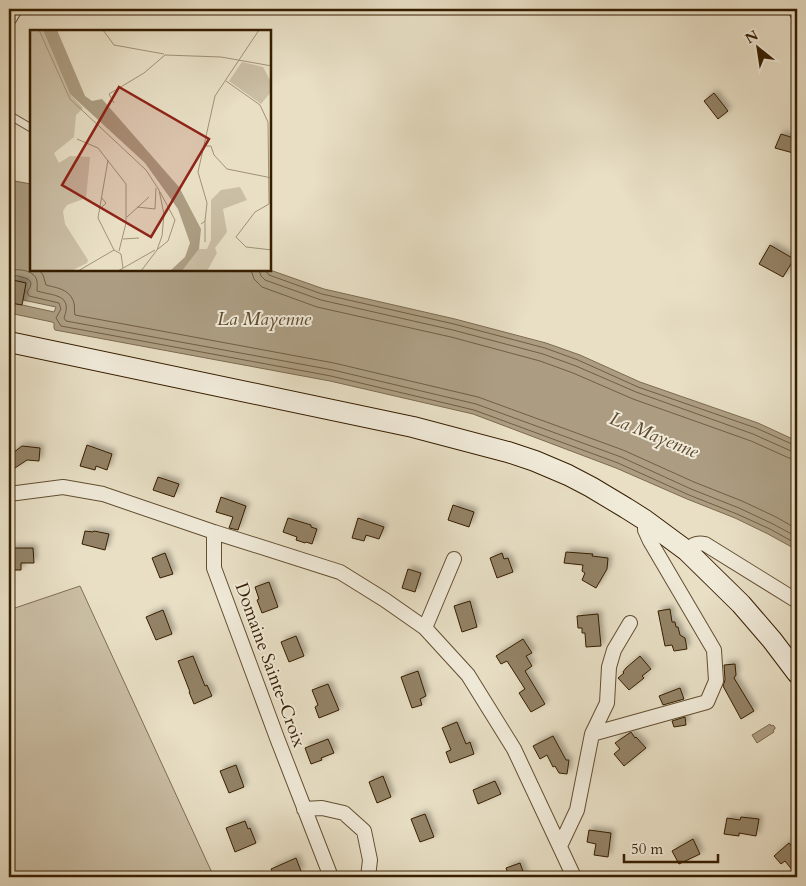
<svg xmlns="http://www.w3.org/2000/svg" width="806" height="886" viewBox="0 0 806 886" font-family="Cardo,serif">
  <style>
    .green { fill: #cabea4; stroke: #806e52 }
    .water { fill: #ac9d82; stroke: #7d6a4e }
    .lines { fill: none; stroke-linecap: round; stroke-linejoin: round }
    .shore { stroke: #725e41; stroke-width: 1 }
    .building { fill: #938266; stroke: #371e00; filter: url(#shadow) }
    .service-casing { stroke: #634e31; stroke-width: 9 }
    .minor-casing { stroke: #634e31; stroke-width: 16 }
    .secondary-casing { stroke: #371e00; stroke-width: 22 }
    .service { stroke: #f0ead9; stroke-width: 7 }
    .minor { stroke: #f0ead9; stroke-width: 14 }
    .secondary { stroke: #f0ead9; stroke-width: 20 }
    .labels { text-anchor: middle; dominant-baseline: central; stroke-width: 4; stroke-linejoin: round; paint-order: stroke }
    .street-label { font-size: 18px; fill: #371e00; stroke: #f0ead9 }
    .water-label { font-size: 19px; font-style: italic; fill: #604a2e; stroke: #f0ead9 }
    .inset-road { fill: none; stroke: #a19276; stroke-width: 1 }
    .view { fill: #8f2418; fill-opacity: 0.15; stroke: #8f2418; stroke-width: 2.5 }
    .inset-edge { fill: none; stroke: #371e00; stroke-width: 2.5 }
  </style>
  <defs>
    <filter id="shadow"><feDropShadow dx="3.5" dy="-3.5" stdDeviation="2.5" flood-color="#0004"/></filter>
  </defs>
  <rect width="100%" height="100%" fill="#e8dfc5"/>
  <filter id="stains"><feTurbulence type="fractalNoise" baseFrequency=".004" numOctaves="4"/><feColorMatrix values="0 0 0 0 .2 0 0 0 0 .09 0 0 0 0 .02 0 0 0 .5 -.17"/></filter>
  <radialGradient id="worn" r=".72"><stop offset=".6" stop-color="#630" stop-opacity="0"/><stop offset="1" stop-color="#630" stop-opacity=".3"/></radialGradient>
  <!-- green -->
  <path class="green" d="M80,586L213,875L212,877H9V610Z"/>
  <!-- water -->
  <path class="water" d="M9,180L31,184V270H270L324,289L455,319L546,343L580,355L640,382L758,423L797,441V550L768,534L735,518L687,499L616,468L473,414L330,381L55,330L54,328V323L52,322L9,313V302L54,312L56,307L23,300V296L11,293L10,297H9Z
    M770,724L771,726L773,725L775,727V729L773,730L774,732L757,743L752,735Z"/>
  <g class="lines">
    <!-- shore -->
    <path class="shore" d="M39,270L43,275L46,285C57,288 70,289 74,303C75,307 74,311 75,315L334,363L478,397L623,450L694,482L742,501L776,517L797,529
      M251,270L254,279L262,287L317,307L451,337L540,361L573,373L633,399L751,441L789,458L797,459
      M259,270L261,276L265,280L321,300L453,330L543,354L576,366L636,392L753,434L791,451L797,452
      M265,270L269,275L322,294L454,324L545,348L578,360L638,387L756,428L794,445L797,446
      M9,271C17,268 32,270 36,278C38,282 37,287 37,291C54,296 73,294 64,318L66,321L333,370L476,404L621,457L691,489L739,508L773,524L797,537
      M9,279C10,278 11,277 12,276C14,275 18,276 21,277C31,279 34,283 27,292L29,296L59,303L61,309L56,318L61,326L331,376L474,410L618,463L689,495L737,514L770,529L797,544"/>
  </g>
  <!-- building -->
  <path class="building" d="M714,93L728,111L718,119L704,101Z
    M781,134L797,139V154L775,148Z
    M770,245L794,259L783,277L759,264Z
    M13,280L26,283L22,305L11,303Z
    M87,445L112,454L107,470L96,466L95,470L80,466Z
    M22,446L40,448L39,461L27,460L15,468L9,459V456Z
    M158,477L179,484L174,497L153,490Z
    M221,497L246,506L238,530L229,528L233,517L216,512Z
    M453,505L474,512L469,527L448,520Z
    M288,518L311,525V527L317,529L312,544L306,542L305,543L296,540L297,537L283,532Z
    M358,518L384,527L379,539L366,535L364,541L352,538Z
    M85,531L93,532L94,531L109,534L105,550L82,544Z
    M11,548H33L34,563H21V570H11Z
    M566,552L593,554L592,556L608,558L607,569L596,588L582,580L585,573L582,571L583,565L564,563Z
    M165,553L173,574L160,578L152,558Z
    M502,553L504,559L508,558L513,572L497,578L490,558Z
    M408,569L421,573L415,592L402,588Z
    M269,582L278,607L262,613L257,600L259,599L255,587Z
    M470,601L477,627L462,632L454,606Z
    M670,609L672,622H675L676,627H678L680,635L685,638L687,649L674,651L672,645L665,646L658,611Z
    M163,610L172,634L156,640L146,617Z
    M598,614L601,646L586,647L585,633H582V628H578L577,616Z
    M296,636L304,656L289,662L281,642Z
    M523,639L532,653L526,656L532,666L525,671L545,704L531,712L519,693L525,689L507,661L501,664L496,656Z
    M193,656L205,686L207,685L212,696L194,704L189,692H190L178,661Z
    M640,656L651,669L642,676L644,678L629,690L618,678L624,673L623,672L626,668Z
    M735,664L736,675L734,678L754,711L741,719L723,686L725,680L724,665Z
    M418,671L426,696L420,699L422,705L412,708L401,677Z
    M328,684L339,710L319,718L315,707L318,705L312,690Z
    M680,688L684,699L663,705L659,696Z
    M685,717L686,725L674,727L672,721Z
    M457,722L466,744L470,742L474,754L450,763L446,752L451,750L442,728Z
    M631,732L635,738L636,737L646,748L624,766L614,754L620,749L615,743Z
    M553,736L566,760H569L567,774L559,773L555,766L553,767L547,755L540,759L533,746Z
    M328,739L334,753L321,758L322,760L311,764L305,748Z
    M236,765L244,787L229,793L220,771Z
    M383,776L391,797L377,803L369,782Z
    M495,781L501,794L478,804L473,790Z
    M425,814L434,837L420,842L411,819Z
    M741,817L759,819L756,836L739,833V836L724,834L727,818L740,820Z
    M245,821L248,829L250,828L256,843L235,852L226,828Z
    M589,830L611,833L608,857L594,855L596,844L587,842Z
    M693,839L700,854L679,864L672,851Z
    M789,843L797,853V876L785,861L781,864L774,856Z
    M296,858L301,871L292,875L293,877H275L271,869Z
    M520,863L525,877H509L506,868Z"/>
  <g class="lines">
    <!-- service casing -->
    <g class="service-casing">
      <path id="service" d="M9,115L31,128"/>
    </g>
    <!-- minor casing -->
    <g class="minor-casing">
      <path id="minor" d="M796,9L797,13
        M9,19L15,9
        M9,494L63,487L103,494L214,532L340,572L385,600L425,628L468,675L514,749L574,877
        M214,532V568L277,738L331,877
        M687,551C692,545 696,542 705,544L797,601
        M425,628L454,559
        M592,734L707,702L716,681L714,650L650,541L645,530V520
        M304,809L322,808L344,813L364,831L370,860L368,877
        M560,846L577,810L592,734L607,703L609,667L614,650L630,623"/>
    </g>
    <!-- secondary casing -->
    <g class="secondary-casing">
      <path id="secondary" d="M9,342L413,427L508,452L535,461L568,475L591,487L626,508L645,520L687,551L741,604L772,640L797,673"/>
    </g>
    <!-- service -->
    <use href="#service" class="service"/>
    <!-- minor -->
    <use href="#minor" class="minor"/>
    <!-- secondary -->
    <use href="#secondary" class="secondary"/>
  </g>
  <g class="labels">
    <!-- street labels -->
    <g class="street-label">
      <text transform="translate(270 665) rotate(70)">Domaine Sainte-Croix</text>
    </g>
    <!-- water labels -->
    <g class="water-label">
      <text x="264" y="319">La Mayenne</text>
      <text transform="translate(654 435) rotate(22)">La Mayenne</text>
    </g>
  </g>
  <!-- overview -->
  <g transform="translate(30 30)">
    <rect width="241" height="241" fill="#e8dfc5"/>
    <path d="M0,0H13L40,64L53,78L46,85L44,107L24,123L29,133L40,126L60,127L56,168L37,175L33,181L35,194L58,230L57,233L41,241H0ZM212,32L233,37L241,52V62L231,74L199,51ZM210,157L217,170L193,179L197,202L185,218L187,223L177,241H152L169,219H177L181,210V170L191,160Z" fill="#cabea4"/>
    <path d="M13,0H27L55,66L62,71L72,69L149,157L171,199L169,219L152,241H140L155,227L160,213L148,179L115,133L40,64Z" fill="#ac9d82"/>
    <path class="inset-road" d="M9,0L40,69L116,140L129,160L134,184L132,206L127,220L111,241M73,0L84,15L134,24M196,51L230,75L238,92L239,174L225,182L206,207L216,217L242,220M84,73L79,64L114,43L135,25L191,27L242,36M47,109L68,118L96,154V193L89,221M176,116H181L184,125L197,139L242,148M78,130L68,188L84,220L91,224L93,238M107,177L125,179L126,158M69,180L76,173L71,167M97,187L119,167M171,194L175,191L177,173L168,142L185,66L229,0M93,209L109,208M175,212V191M128,219L138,211L145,190L130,162M48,241L84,220M88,241L125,220"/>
    <path class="view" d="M89,57L179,109L121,207L32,155Z"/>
    <rect width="241" height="241" class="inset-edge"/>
  </g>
  <!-- margin -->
  <rect width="806" height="886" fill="none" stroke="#e8dfc5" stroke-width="30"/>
  <rect x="10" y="10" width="786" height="866" fill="none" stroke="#371e00" stroke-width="2.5"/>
  <rect x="15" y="15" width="776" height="856" fill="none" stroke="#371e00"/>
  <!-- north arrow -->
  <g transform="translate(758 48) rotate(330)" stroke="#f0ead9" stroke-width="4" paint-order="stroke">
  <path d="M0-4L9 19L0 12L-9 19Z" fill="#371e00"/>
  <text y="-8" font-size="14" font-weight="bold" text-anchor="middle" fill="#371e00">N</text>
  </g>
  <!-- scale -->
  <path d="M624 854v8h94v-8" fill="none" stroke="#371e00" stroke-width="2.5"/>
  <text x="631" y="854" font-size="15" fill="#371e00" stroke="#f0ead9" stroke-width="4" paint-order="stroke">50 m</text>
  <rect width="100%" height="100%" filter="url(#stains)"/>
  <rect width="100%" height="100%" fill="url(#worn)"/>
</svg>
